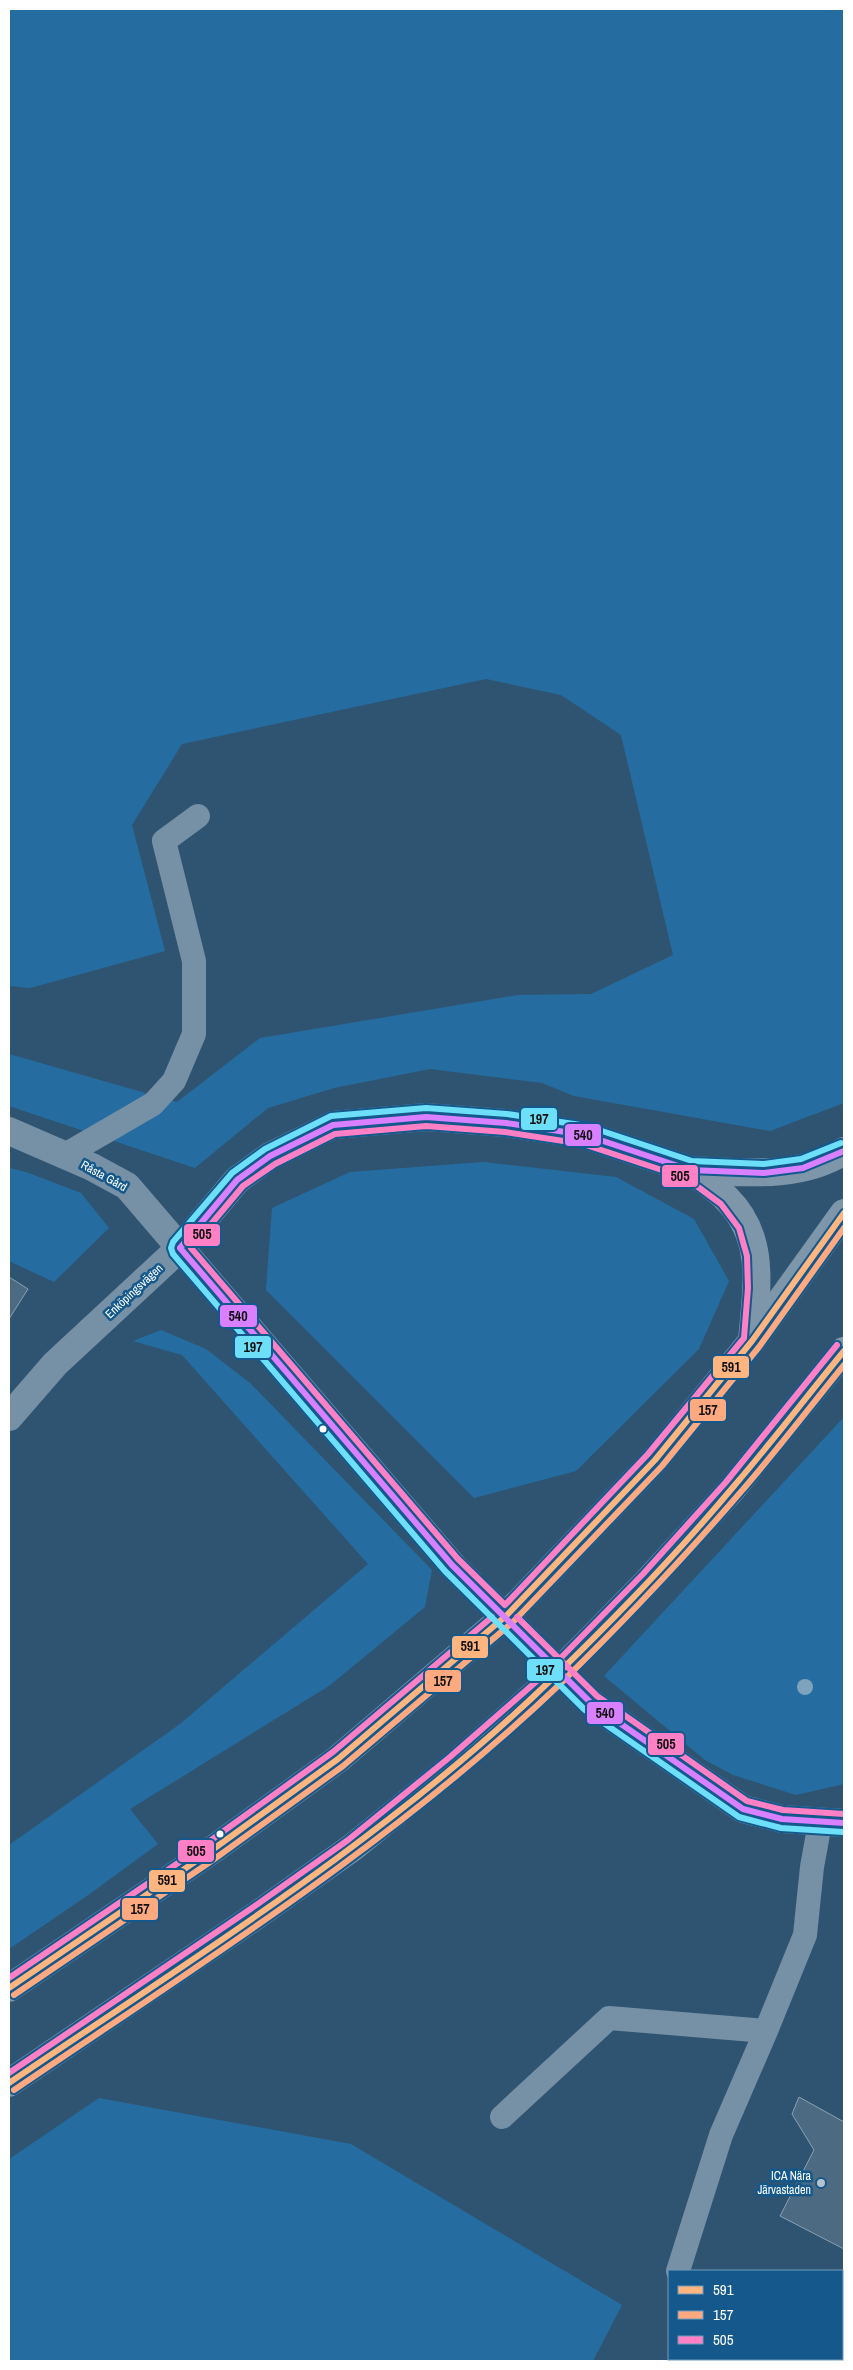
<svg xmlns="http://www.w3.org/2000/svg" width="853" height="2370" viewBox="0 0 853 2370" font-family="'Archivo Narrow',sans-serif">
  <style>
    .green { fill: #256da1 }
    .building { fill: #4c6a81; stroke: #8aa2b3 }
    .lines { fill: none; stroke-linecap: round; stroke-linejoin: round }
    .street-tunnel { stroke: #4e6e86; stroke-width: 28; stroke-dasharray: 28 14; stroke-linecap: butt }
    .lane { stroke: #7690a5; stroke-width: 24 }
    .street { stroke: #7690a5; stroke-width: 28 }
    .secondary { stroke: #7d96aa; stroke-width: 28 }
    .bus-1-casing { stroke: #14588c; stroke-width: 10 }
    .bus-2-casing { stroke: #14588c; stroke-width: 10 }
    .bus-3-casing { stroke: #14588c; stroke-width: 10 }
    .bus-4-casing { stroke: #14588c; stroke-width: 10 }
    .bus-5-casing { stroke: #14588c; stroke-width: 10 }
    .bus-1 { stroke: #ffb580; stroke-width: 6 }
    .bus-2 { stroke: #ffa980; stroke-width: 6 }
    .bus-3 { stroke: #ff80c5; stroke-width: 6 }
    .bus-4 { stroke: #d880ff; stroke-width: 6 }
    .bus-5 { stroke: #6ddff8; stroke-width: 6 }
    .tree { fill: #80a3bd }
    .bus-dot { fill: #fff; stroke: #14588c; stroke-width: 2 }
    .poi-dot { fill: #b6c3cd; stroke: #14588c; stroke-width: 2 }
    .labels { text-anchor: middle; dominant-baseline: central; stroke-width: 5; stroke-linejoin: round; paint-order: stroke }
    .street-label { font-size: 12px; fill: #fff; stroke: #14588c }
    .poi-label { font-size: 12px; fill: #fff; stroke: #14588c; text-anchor: end }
    .line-badge { stroke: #14588c; stroke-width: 2 }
    .pale-badge-label { font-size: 14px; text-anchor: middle; font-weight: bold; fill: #111 }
  </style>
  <rect width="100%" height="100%" fill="#2f5471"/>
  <!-- green -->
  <path class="green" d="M9,9H844V1103L770,1131L574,1096L542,1083L430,1069L334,1088L268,1108L195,1168L9,1106V1054L177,1102L260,1038L518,995L591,994L673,955L621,735L561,695L486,679L182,744L132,825L165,951L30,988L9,986Z
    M483,1162L616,1177L694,1219L729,1281L699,1349L576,1471L474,1498L266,1290L272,1208L350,1172Z
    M9,1168L26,1172L81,1193L109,1228L54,1282L9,1261Z
    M161,1330L206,1349L250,1383L432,1570L425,1607L329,1686L130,1809L158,1844L91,1893L9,1949V1845L180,1724L368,1564L182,1355L133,1341Z
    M844,1417V1784L796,1795L733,1775L705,1760L604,1676Z
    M99,2098L351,2144L622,2305L593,2361H9V2159Z"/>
  <!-- building -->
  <path class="building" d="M9,1277L28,1289L9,1319Z
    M799,2097L844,2122V2249L780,2216L814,2150L792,2114Z"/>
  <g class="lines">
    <!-- street-tunnel -->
    <path class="street-tunnel" d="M452,1565L591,1703"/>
    <!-- lane -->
    <path class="lane" d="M65,1155L153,1104L174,1081L194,1034V961L164,841L198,816
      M502,2117L609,2018L766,2031
      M678,2271L721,2135L766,2031L805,1935L812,1867L820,1823
      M842,2306L844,2307
      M761,2361V2359"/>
    <!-- street -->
    <path class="street" d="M9,1131L92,1167L127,1186L452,1565
      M9,1417L55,1364L180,1248L237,1180L270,1156L333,1125L426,1117L506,1123L585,1135L690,1170
      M591,1703L743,1809L782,1819L844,1823"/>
    <!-- secondary -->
    <path class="secondary" d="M690,1170C702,1179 716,1188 727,1199C767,1239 756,1290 752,1341
      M690,1170C741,1172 799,1180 844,1151
      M9,1988L208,1853L338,1759L507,1615L655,1460L752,1341L844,1213
      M9,2083L257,1915L353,1847L456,1764L552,1679L649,1580L733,1488L844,1351"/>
    <!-- bus-1 casing -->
    <g class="bus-1-casing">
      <path id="bus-1" d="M9,1988L208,1853L338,1759L507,1615L655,1460L752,1341L844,1213
        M9,2083C196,1956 390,1836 553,1678C616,1617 678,1553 734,1486C772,1442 807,1396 844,1351"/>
    </g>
    <!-- bus-2 casing -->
    <g class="bus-2-casing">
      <path id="bus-2" d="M14,1995L213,1860L343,1766L513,1622L662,1466L759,1347L844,1228
        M14,2090C201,1963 395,1842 559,1685C621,1624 682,1560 739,1494C775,1453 809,1408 844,1365"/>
    </g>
    <!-- bus-3 casing -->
    <g class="bus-3-casing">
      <path id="bus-3" d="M426,1126L505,1132L583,1144L686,1178L721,1204L739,1228L747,1256L748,1288L744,1338L648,1454L505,1605L458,1559L191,1248L243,1186L275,1164L335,1134Z
        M517,1617L597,1696L747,1801L783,1810L844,1814
        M9,1978L203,1846L333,1752L492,1617
        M9,2073L252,1908L348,1840L450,1757L546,1673L643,1574L726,1482L837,1345"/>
    </g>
    <!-- bus-4 casing -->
    <g class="bus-4-casing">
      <path id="bus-4" d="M844,1151L803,1168L764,1173L690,1170L585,1135L506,1123L426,1117L333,1125L270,1156L237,1180L180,1248L452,1565L591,1703L743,1809L782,1819L844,1823"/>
    </g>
    <!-- bus-5 casing -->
    <g class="bus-5-casing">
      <path id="bus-5" d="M841,1143L801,1159L764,1164L692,1161L587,1126L507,1114L426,1108L331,1116L265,1149L232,1173L173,1242L171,1248L173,1254L445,1571L585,1710L739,1817L781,1828L843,1832"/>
    </g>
    <!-- bus-1 -->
    <use href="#bus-1" class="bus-1"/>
    <!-- bus-2 -->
    <use href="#bus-2" class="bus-2"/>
    <!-- bus-3 -->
    <use href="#bus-3" class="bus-3"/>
    <!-- bus-4 -->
    <use href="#bus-4" class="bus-4"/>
    <!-- bus-5 -->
    <use href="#bus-5" class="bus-5"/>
  </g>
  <!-- trees -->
  <circle class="tree" cx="805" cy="1687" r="8"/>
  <!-- markers -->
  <g class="bus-dot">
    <circle cx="323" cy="1429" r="4.5"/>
    <circle cx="220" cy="1834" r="4.5"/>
  </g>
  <circle class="poi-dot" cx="821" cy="2183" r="5"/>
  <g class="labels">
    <!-- street labels -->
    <g class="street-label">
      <text transform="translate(104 1176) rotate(29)">Råsta Gård</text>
      <text transform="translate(134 1291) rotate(-43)">Enköpingsvägen</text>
    </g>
    <!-- poi labels -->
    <g class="poi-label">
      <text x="811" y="2176">ICA Nära<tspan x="811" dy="14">Järvastaden</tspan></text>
    </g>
  </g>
  <g class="line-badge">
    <rect x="520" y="1107" width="38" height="24" rx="5" fill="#6ddff8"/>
    <rect x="564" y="1123" width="38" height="24" rx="5" fill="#d880ff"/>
    <rect x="661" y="1164" width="38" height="24" rx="5" fill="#ff80c5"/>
    <rect x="183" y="1223" width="38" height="24" rx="5" fill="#ff80c5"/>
    <rect x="219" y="1304" width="39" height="24" rx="5" fill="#d880ff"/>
    <rect x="234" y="1335" width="38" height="24" rx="5" fill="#6ddff8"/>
    <rect x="712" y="1355" width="38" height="24" rx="5" fill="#ffb580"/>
    <rect x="689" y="1398" width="38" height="24" rx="5" fill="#ffa980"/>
    <rect x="451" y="1635" width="38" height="24" rx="5" fill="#ffb580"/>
    <rect x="526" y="1658" width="38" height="24" rx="5" fill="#6ddff8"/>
    <rect x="424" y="1669" width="38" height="24" rx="5" fill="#ffa980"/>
    <rect x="586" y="1701" width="38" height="24" rx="5" fill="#d880ff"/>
    <rect x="647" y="1732" width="38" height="24" rx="5" fill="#ff80c5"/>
    <rect x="177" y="1839" width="38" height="24" rx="5" fill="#ff80c5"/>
    <rect x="148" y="1869" width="38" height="24" rx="5" fill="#ffb580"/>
    <rect x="121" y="1897" width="38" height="24" rx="5" fill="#ffa980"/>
  </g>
  <g class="pale-badge-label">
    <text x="539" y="1124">197</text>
    <text x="583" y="1140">540</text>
    <text x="680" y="1181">505</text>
    <text x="202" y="1239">505</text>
    <text x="238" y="1321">540</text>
    <text x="253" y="1352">197</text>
    <text x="731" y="1372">591</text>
    <text x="708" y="1415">157</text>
    <text x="470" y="1651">591</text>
    <text x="545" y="1675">197</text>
    <text x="443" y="1686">157</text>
    <text x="605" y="1718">540</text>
    <text x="666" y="1749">505</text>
    <text x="196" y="1856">505</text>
    <text x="167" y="1885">591</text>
    <text x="140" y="1914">157</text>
  </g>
  <!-- border -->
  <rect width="853" height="2370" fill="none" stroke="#ffffff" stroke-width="20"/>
  <!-- legend -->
  <rect x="668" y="2270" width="175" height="90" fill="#14588c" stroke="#729bba"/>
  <rect x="678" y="2286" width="25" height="8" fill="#ffb580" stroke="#729bba"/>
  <text x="713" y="2295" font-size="15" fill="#ffffff">591</text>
  <rect x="678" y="2311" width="25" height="8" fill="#ffa980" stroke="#729bba"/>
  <text x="713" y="2320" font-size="15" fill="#ffffff">157</text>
  <rect x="678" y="2336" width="25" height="8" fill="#ff80c5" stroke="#729bba"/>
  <text x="713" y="2345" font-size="15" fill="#ffffff">505</text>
</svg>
